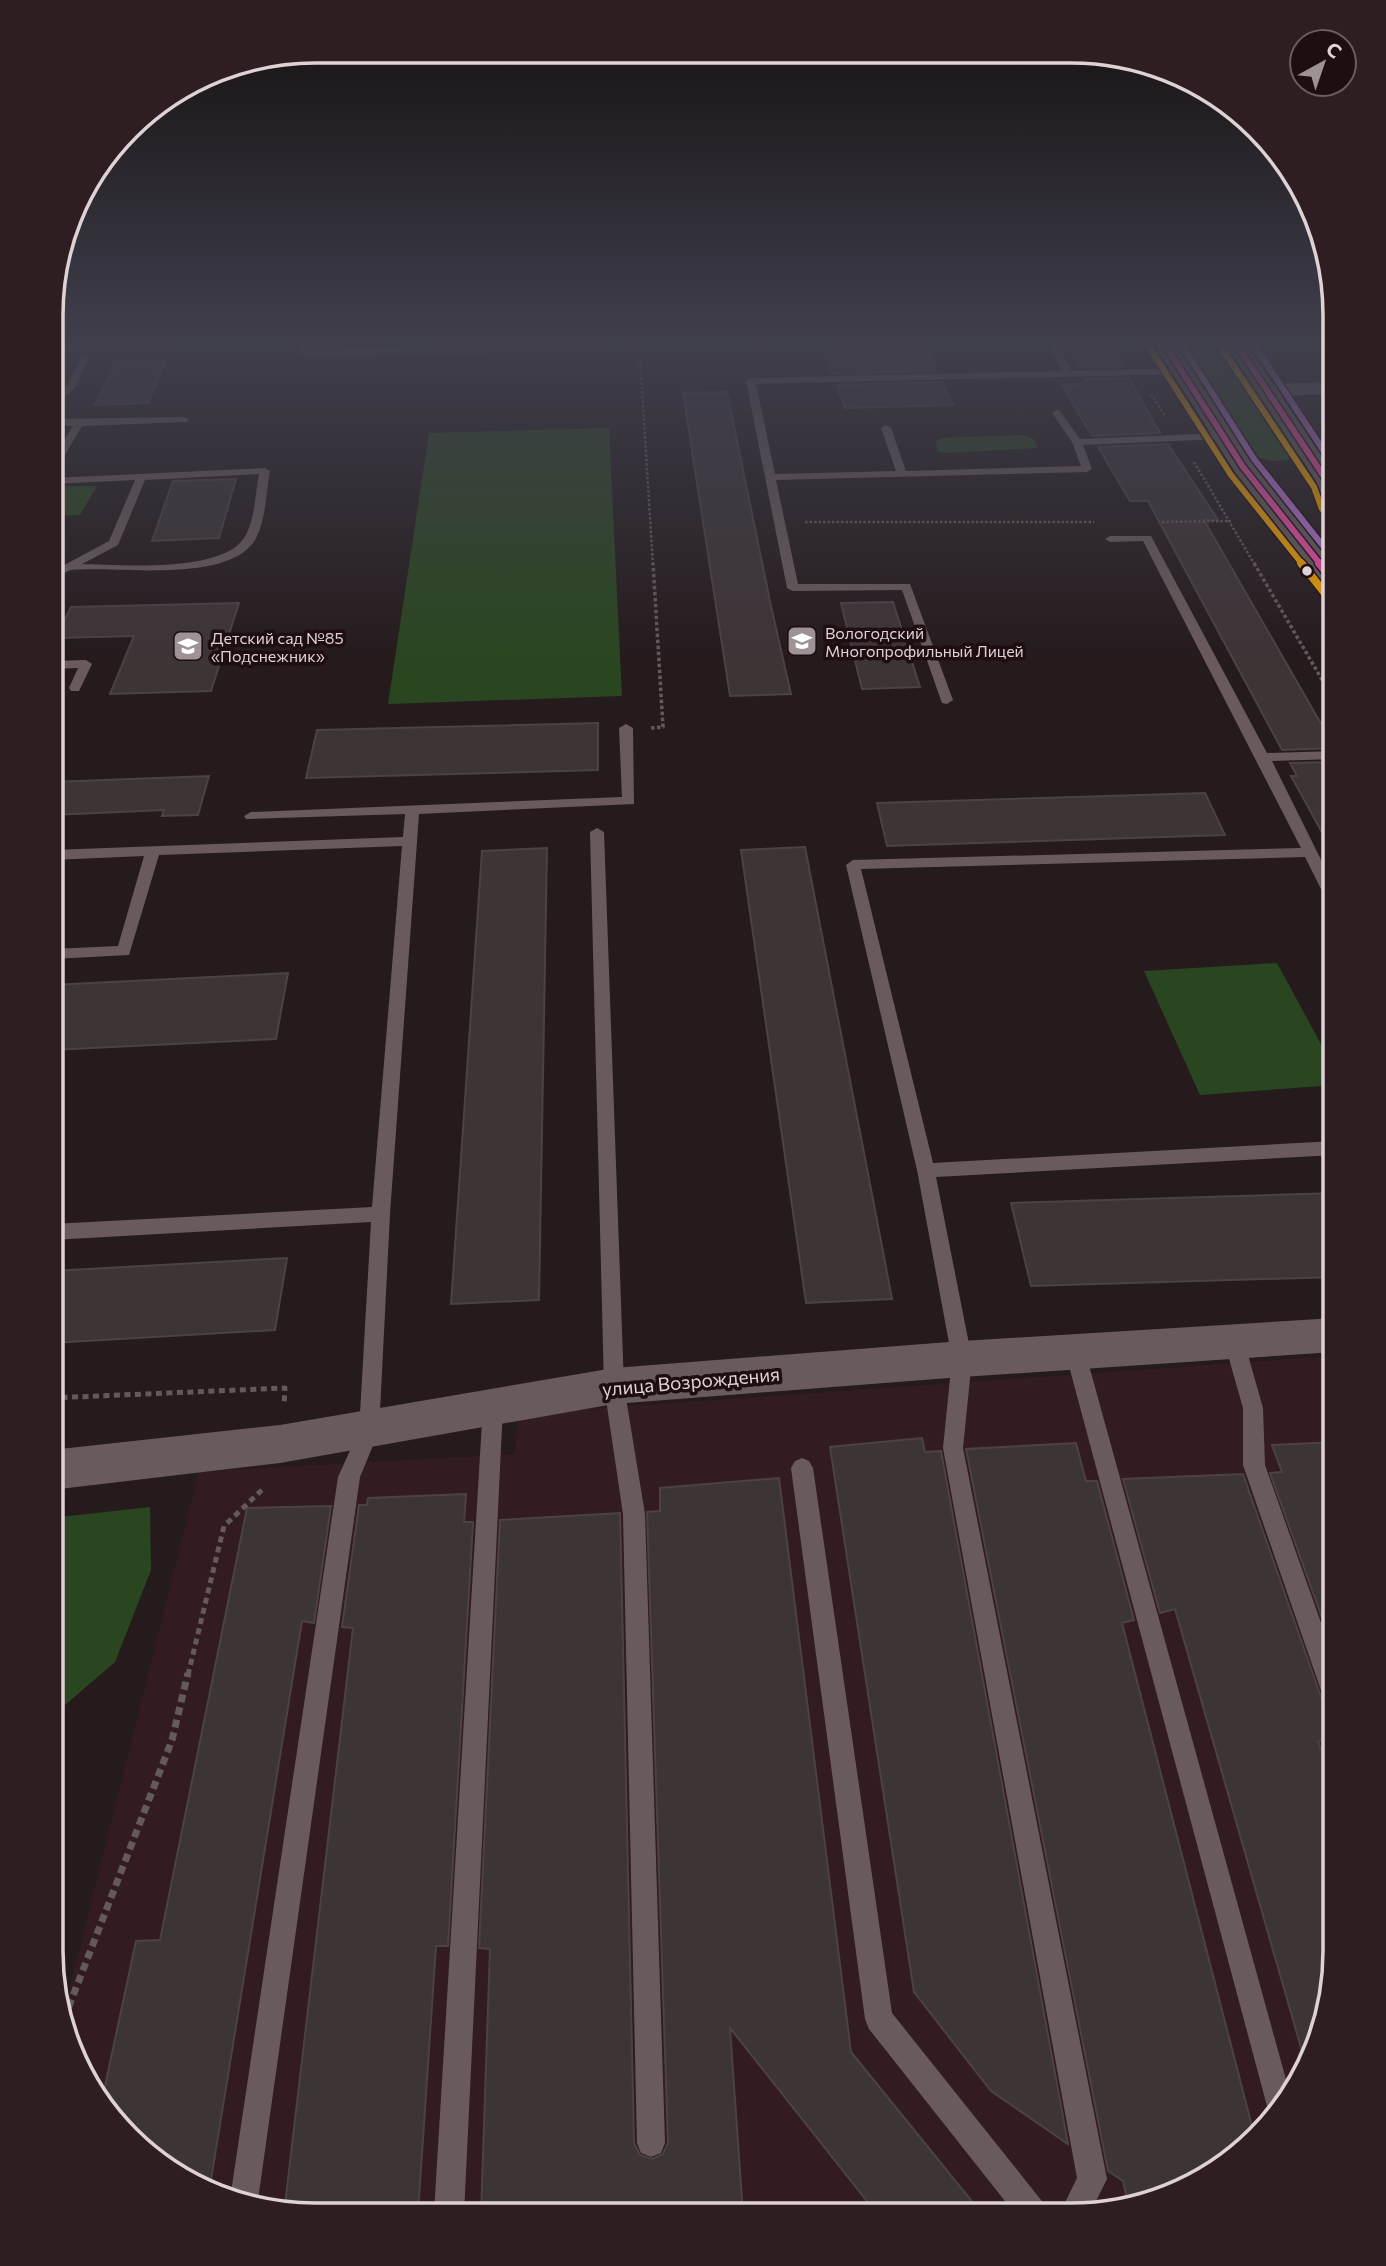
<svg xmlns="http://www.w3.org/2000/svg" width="1386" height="2266" viewBox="0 0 1386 2266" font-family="Commissioner,sans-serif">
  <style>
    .built { fill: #331c20 }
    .green { fill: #2a4620 }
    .building { fill: #3d3436; stroke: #4b4244; stroke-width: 2 }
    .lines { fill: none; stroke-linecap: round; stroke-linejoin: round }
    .path-far3 { stroke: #64595b; stroke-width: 2.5; stroke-dasharray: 2.5 2; stroke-linecap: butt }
    .path-far2 { stroke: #64595b; stroke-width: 3.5; stroke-dasharray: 3.5 2.5; stroke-linecap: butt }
    .path-far1 { stroke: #64595b; stroke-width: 5; stroke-dasharray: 6 4.5; stroke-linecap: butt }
    .path { stroke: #64595b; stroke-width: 7; stroke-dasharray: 8 5; stroke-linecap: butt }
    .service { fill: #695b5d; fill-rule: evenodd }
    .minor { fill: #695b5d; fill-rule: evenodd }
    .tertiary { fill: #695b5d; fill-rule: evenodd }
    .bus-1-far1-casing { stroke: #1f0e11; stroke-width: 9 }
    .bus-1-casing { stroke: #1f0e11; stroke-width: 11 }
    .bus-2-far1-casing { stroke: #1f0e11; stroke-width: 9 }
    .bus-2-casing { stroke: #1f0e11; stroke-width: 11 }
    .bus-3-casing { stroke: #1f0e11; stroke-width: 9 }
    .bus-1-far1 { stroke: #f54da8; stroke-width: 6 }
    .bus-1 { stroke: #f54da8; stroke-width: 8 }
    .bus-2-far1 { stroke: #f7a600; stroke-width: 6 }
    .bus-2 { stroke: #f7a600; stroke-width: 8 }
    .bus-3 { stroke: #b673d3; stroke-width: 6 }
    .bus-dot { fill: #dfd2d4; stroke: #1f0e11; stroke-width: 2.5 }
    .labels { text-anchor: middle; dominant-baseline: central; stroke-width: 7; stroke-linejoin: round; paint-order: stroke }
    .far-poi-label { font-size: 16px; fill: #dfd2d4; stroke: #1f0e11; text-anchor: start }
    .street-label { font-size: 19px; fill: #dfd2d4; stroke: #1f0e11 }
    .rim { fill: none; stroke: #dfd2d4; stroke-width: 3.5 }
  </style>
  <rect width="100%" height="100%" fill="#251b1d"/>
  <!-- built -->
  <path class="built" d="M1335,1356V1969L1321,2036L1281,2112L1232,2160L1172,2195L1071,2215L281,2213L214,2195L154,2160L105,2112L71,2052L63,2015L199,1472L515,1454L518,1414Z"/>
  <!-- green -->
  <path class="green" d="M1170,342H1226L1302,453C1285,467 1254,460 1239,447Z
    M609,428L622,696L388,704L429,433Z
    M1022,435L1034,439L1038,448L946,453L938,451L935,442L941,438Z
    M54,486H97L80,515L53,516Z
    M1277,963L1335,1070V1085L1200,1095L1144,971Z
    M150,1507L151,1570L115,1662L51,1717V1518Z"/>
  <!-- building -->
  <path class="building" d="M822,342H923L937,371L833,374Z
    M1064,342H1108L1122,367L1078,368Z
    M166,360L148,403L95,405L116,362Z
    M1129,378L1160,433L1092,436L1062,385L1087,384L1084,379Z
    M942,382L953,405L845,408L837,385Z
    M727,392L771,606L791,694L730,696L683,393Z
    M1168,444L1218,520H1204L1335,748L1282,750L1148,501H1130L1098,447Z
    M236,479L219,538L152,541L173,481Z
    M893,602L920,687L862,689L841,603Z
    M239,603L211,691L110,694L134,636L56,638L71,607Z
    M598,723V770L306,778L317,730Z
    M1335,762V856L1291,776H1297L1290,763Z
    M209,776L198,815L162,816L164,810L52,815V782Z
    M1205,793L1225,835L887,846L877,803Z
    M805,847L881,1241L892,1299L806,1303L741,850Z
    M547,848L539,1300L451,1304L482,851Z
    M288,973L276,1039L52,1050V985Z
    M1335,1193V1277L1031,1286L1011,1203Z
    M287,1258L275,1330L52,1343V1271Z
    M922,1438L925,1452L941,1451L1068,2144L991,2091L914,1992L830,1447Z
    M1335,1442V1654L1270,1473L1282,1472L1272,1445Z
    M1076,1443L1086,1481H1097L1134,1620L1122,1623L1255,2138L1232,2160L1172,2195L1128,2204L1123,2181L1108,2171L966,1449Z
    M1243,1474L1321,1697L1326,1706L1335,1710V1738L1318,1741L1335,1791V1969L1321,2036L1306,2065L1175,1609L1160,1613L1123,1479Z
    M779,1478L851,2052L983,2215H878L730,2028L743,2214H481L490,1949L479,1948L500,1520L620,1513L634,2143L640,2155L652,2159L663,2154L668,2143L647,1512L660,1511V1488Z
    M466,1494L464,1522H473L448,1946H436L418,2213H284L353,1628L342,1627L359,1505H367L368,1498Z
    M331,1506L314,1623L302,1621L209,2192L154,2160L101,2105L136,1941L160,1940L247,1508Z"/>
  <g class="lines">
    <!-- path-far3 -->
    <path class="path-far3" d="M639,342L653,565
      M1151,394L1165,416
      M1194,462L1255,565
      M805,522H1094
      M1162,522L1231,521"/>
    <!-- path-far2 -->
    <path class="path-far2" d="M1254,563L1335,702
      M651,728L663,727L653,563"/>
    <!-- path-far1 -->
    <path class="path-far1" d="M51,1398L285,1388L284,1405
      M188,1675L224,1526L265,1487"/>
    <!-- path -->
    <path class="path" d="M64,2019L172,1740L188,1673"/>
    <!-- service -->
    <path class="service" d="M200,342H208L202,350L53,352V346L199,344Z
      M303,342H311L309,349L591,345V342H599V348L595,351L304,355L300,352Z
      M1048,342H1056L1071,371L1182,368L1187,371L1182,374L756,384L775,474L896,471L881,428L886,425L891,428L906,471L1081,466L1072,442L1052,413L1057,410L1060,411L1080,439L1223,433L1228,436L1223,439L1083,445L1092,469L1087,472L776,480L798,584H910L953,700L947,704L942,703L902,590L793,591L787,588L746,381L751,378L1062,371Z
      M82,355L89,357L75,388L53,406V398L68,385Z
      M184,417L189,420L187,422L82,426L60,463H53V458L73,426L53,425V419Z
      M265,468L270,471C266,492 266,521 255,540C228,584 117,566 72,570C65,571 59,577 53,578V571L109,541L135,480L53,484V478ZM259,474C255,494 255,521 244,538C222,573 119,565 82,564L118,545L145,480Z
      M1151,536L1267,753L1335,751V759L1272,761L1335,888V908L1328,903L1305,857L861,869L933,1163L1335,1141V1155L936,1177L972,1359L963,1448L1107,2179L1091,2211L1059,2215L1077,2178L943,1448L952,1359L917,1170L846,865L853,860L1301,848L1143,541L1110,542L1105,539L1110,536Z
      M86,660L92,664L79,691H71L69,688L78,668L52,669V661Z
      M626,724L633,728L634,804L419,814L390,1214L379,1431L360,1477L257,2207L230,2199L338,1477L359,1431L371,1222L52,1240V1224L372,1207L402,846L159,855L129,955L52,959V949L118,946L144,856L52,860V850L403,837L405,814L246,819L244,816L251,812L622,797L619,728Z
      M597,828L604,832L624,1386L645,1514L665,2143L661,2153L651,2157L641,2153L637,2143L623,1514L604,1386L590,832Z
      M1234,1332L1241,1335L1244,1341L1263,1408L1265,1465L1335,1662V1708L1327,1704L1323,1696L1243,1465V1408L1224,1341L1227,1335Z
      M1075,1342L1082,1345L1085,1351L1290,2094L1281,2112L1271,2121L1065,1351L1068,1345Z
      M493,1397L500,1399L503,1406L464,2214L434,2213L483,1406L486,1399Z
      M802,1458L809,1461L813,1468L892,2013L1045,2205L1050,2215H1016L869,2029L865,2019L791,1468L795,1461Z"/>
    <!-- minor -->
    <path class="minor" d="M1335,382V394L1269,396L1260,390L1269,384Z
      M1335,1318V1352L962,1377L614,1404L280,1463L51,1490V1450L280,1425L614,1368L962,1341Z"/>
    <!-- tertiary -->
    <path class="tertiary" d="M1153,342H1173L1252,463L1335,567V591L1326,588L1235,472Z
      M1225,342H1245L1335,476V511L1327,509L1316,481Z"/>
    <!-- bus-1-far1 casing -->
    <g class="bus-1-far1-casing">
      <path id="bus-1-far1" d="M1163,342L1243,467L1321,565
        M1235,342L1327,481L1335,504"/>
    </g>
    <!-- bus-1 casing -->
    <g class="bus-1-casing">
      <path id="bus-1" d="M1319,563L1335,583"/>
    </g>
    <!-- bus-2-far1 casing -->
    <g class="bus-2-far1-casing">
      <path id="bus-2-far1" d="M1151,350L1231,475L1303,565
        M1223,350L1314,487L1322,509"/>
    </g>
    <!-- bus-2 casing -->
    <g class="bus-2-casing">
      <path id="bus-2" d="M1301,563L1324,592"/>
    </g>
    <!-- bus-3 casing -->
    <g class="bus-3-casing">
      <path id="bus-3" d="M1180,342L1254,459L1335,561
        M1252,342L1335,468"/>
    </g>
    <!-- bus-1-far1 -->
    <use href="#bus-1-far1" class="bus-1-far1"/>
    <!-- bus-1 -->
    <use href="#bus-1" class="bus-1"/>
    <!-- bus-2-far1 -->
    <use href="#bus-2-far1" class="bus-2-far1"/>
    <!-- bus-2 -->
    <use href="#bus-2" class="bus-2"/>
    <!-- bus-3 -->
    <use href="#bus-3" class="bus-3"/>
  </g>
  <!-- sky -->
  <linearGradient id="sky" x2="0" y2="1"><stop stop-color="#140f10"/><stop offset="0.52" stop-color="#403f4c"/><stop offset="1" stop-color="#403f4c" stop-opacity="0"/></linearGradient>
  <rect width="1386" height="659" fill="url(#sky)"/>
  <!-- icons -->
  <defs>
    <g id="school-square" transform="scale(1.575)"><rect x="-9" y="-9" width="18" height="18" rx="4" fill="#9e9294" stroke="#1f0e11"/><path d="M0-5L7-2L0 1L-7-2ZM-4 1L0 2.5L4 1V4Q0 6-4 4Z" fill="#fff"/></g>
  </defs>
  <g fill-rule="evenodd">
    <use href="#school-square" x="802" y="641"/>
    <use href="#school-square" x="188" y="646"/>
  </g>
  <!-- markers -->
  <circle class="bus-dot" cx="1307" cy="571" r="6"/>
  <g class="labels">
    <!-- far-poi labels -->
    <g class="far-poi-label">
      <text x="825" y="632">Вологодский<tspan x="825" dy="18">Многопрофильный Лицей</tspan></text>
      <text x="211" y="637">Детский сад №85<tspan x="211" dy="18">«Подснежник»</tspan></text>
    </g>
    <!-- street labels -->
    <g class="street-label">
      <text transform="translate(691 1381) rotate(-5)">улица Возрождения</text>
    </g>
  </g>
  <!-- crop -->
  <path d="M0 0H1386V2266H0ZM315 63H1071A252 252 0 0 1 1323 315V1951A252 252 0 0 1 1071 2203H315A252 252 0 0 1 63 1951V315A252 252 0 0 1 315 63Z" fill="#2e1e21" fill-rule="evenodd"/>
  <path class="rim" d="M315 63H1071A252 252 0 0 1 1323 315V1951A252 252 0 0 1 1071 2203H315A252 252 0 0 1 63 1951V315A252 252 0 0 1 315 63Z"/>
  <!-- north arrow -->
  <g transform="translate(1323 63) rotate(40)"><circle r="33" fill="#1f0e11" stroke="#6c5c5f" stroke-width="2"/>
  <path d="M0-5L12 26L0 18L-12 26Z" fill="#9e9294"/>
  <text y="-10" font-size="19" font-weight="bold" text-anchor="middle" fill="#dfd2d4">С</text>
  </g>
</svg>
